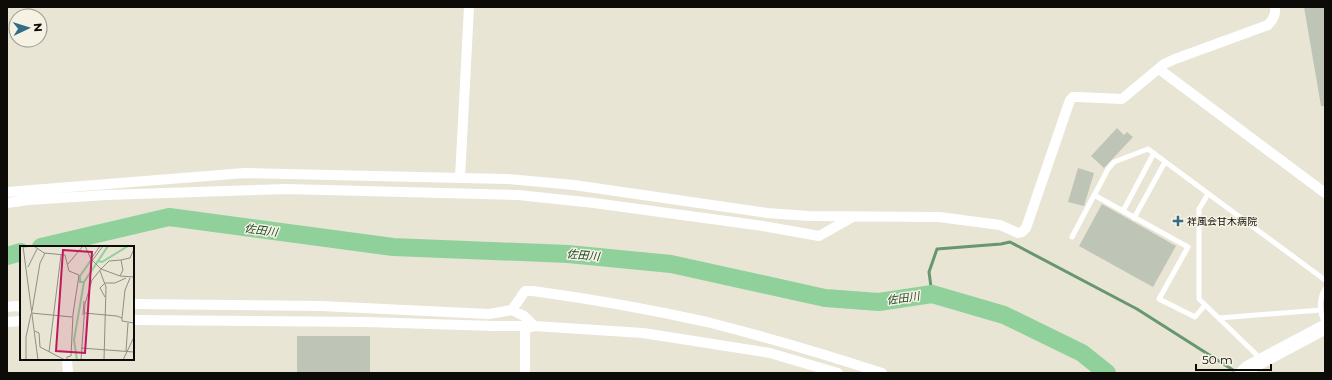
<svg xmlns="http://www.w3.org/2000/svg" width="1332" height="380" viewBox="0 0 1332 380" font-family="Montserrat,'Noto Sans JP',sans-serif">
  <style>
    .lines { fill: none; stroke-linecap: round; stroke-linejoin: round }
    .stream { stroke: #68966f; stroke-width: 3 }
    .river { stroke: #90d19b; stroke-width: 18 }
    .building { fill: #bfc5b6 }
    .lane { stroke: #fff; stroke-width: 5 }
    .street { stroke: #fff; stroke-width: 10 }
    .secondary { stroke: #fff; stroke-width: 15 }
    .poi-dot { fill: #326d85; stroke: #f6f2e3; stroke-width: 1.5 }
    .labels { text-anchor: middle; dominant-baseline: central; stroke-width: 3; stroke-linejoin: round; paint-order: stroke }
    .poi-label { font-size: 10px; fill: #0c0b07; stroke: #f6f2e3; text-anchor: start }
    .water-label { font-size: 11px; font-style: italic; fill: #1a4926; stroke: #f6f2e3 }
    .inset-river { fill: none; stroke: #90d19b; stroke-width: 2 }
    .inset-road { fill: none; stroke: #908e83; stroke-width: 1 }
    .view { fill: #c2185b; fill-opacity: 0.15; stroke: #c2185b; stroke-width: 2 }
    .inset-edge { fill: none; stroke: #0c0b07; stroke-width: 2 }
  </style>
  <rect width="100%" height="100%" fill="#e8e5d5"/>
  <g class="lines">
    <!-- stream -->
    <path class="stream" d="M932,294L929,272L937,249L1001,244L1010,242L1137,309L1233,370"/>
    <!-- river -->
    <path class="river" d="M41,247L169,217L393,247L568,254L671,264L825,298L879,302L932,294L1004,315L1082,353L1107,373
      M7,256L21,252"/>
  </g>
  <!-- building -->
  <path class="building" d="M1304,7H1325V106H1321Z
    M1117,128L1124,135L1127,132L1133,137L1104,168L1091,156Z
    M1078,168L1094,173L1084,206L1068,202Z
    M1102,204L1176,246L1153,287L1079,246Z
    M297,336H370V373H297Z"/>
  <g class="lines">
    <!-- lane -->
    <path class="lane" d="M1208,194L1199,209V299L1262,360
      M1094,195L1188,247L1159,299L1195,317L1205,305
      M1123,211L1154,153
      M1134,218L1165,162
      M1072,237L1108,169L1114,162L1148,149L1325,280
      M1325,289C1318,300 1320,313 1325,324
      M1219,318L1321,310"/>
    <!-- street -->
    <path class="street" d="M1159,69L1325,193
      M460,178L469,7
      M7,192L245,173L507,179L574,185L767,213L809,216L939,217L1000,225L1018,233L1022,232L1026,228L1070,100L1073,97H1078L1122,99L1164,64L1175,59L1268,25C1273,20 1276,14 1275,7
      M7,203L28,200L106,195L286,189L518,195L594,203L763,226L819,236L851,218
      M133,304L321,306L489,314L512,310L525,291H533C591,299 649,309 707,322C766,337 824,354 882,373
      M7,307L16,306L21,307
      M512,310L524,316L534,326
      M133,320L366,322L494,326H534L643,333L770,353L838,373
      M7,322L21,321
      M67,359L68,373
      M525,373V329L534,326"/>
    <!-- secondary -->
    <path class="secondary" d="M1243,373L1248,368L1325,327"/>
  </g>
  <!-- markers -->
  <path class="poi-dot" d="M1176 215h4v4h4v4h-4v4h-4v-4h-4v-4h4z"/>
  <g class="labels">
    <!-- poi labels -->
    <g class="poi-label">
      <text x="1187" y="221">祥風会甘木病院</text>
    </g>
    <!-- water labels -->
    <g class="water-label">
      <text transform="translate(261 230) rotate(8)">佐田川</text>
      <text transform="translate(583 255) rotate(5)">佐田川</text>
      <text transform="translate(903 298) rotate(-8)">佐田川</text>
    </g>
  </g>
  <!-- overview -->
  <g transform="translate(20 246)">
    <rect width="114" height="114" fill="#e8e5d5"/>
    <path class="inset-river" d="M78,15L82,16L108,0M64,36H60V30L71,14M57,114L54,94L64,36L88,0"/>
    <path class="inset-road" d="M3,0L18,114M14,0L24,7L45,9L49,25L59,29L53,68L51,110L47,111V114M65,0L71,13L81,23L100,30L114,31M3,1L15,0M71,13L80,0M72,15L83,0M48,18L63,0M8,21L17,3M81,23L89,15L101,14M80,25L86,41L84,114M100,30L103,24L101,14L110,12L114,3M85,51L80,42L85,37H95L106,32M12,65L20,17L25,7M11,67L52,71M64,67L97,70L102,72V75L114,77M63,69L64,55M102,72L105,44L110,32M15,85L19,87L20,101L45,114M61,102L114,106M106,105L108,77M29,106L41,9M6,114V91L11,68M61,114L65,58L72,34L81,23M103,114L114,91"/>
    <path class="view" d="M43,4L72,6L65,107L36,105Z"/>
    <rect width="114" height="114" class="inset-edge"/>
  </g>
  <!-- border -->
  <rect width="1332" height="380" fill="none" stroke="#0c0b07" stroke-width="16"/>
  <!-- north arrow -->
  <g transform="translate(28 28) rotate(86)"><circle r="19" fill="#f6f2e3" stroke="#98968b"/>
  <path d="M0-3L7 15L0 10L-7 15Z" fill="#326d85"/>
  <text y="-6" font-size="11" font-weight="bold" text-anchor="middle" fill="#0c0b07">N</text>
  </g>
  <!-- scale -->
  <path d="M1196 364v6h75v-6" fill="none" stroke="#0c0b07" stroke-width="2"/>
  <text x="1202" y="364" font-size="12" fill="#0c0b07" stroke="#f6f2e3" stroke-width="3" paint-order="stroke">50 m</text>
</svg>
